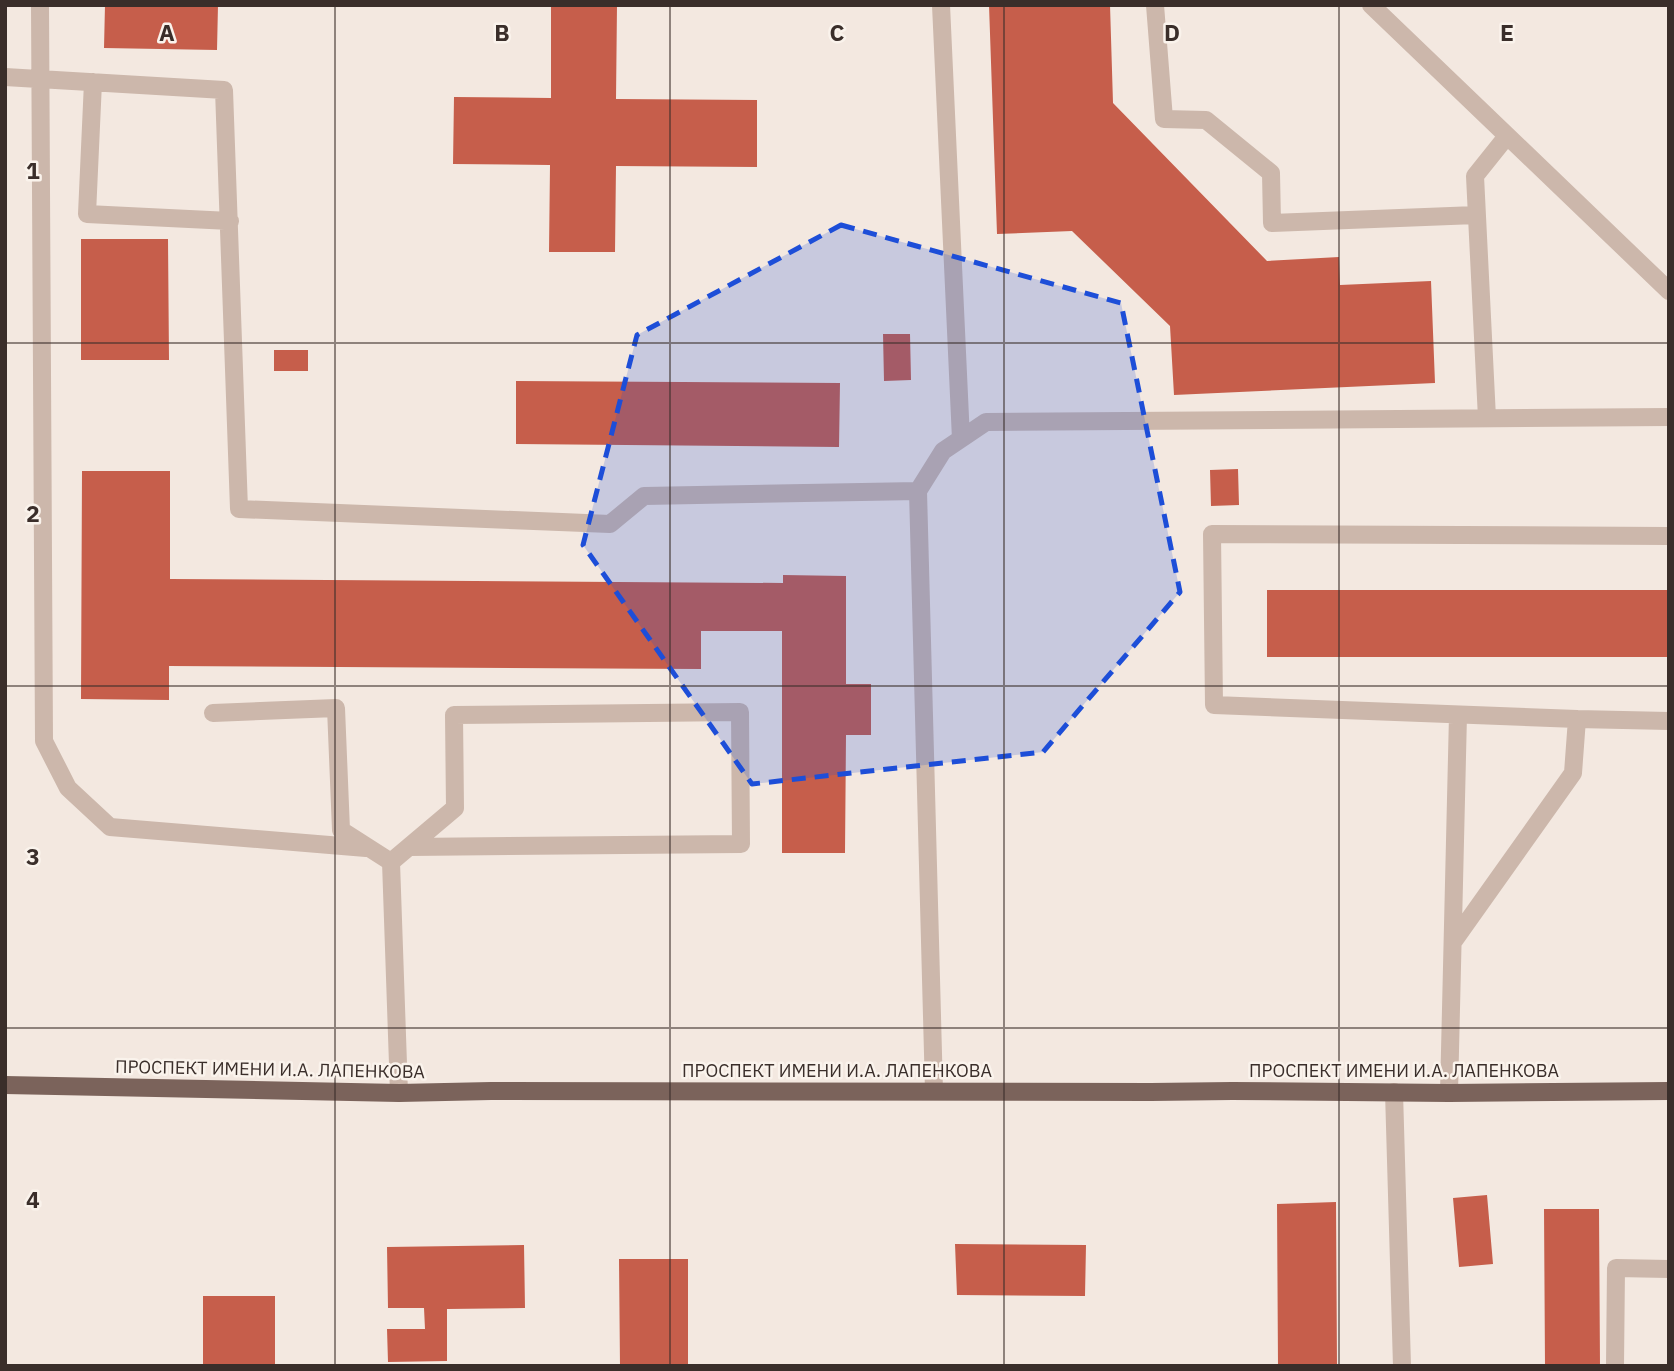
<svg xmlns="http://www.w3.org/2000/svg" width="1674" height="1371" viewBox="0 0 1674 1371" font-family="'IBM Plex Sans',sans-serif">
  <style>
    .building { fill: #c65e4b }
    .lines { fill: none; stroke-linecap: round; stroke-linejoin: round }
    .minor { stroke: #ccb7ab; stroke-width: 18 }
    .major { stroke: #7b635b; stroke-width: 18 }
    .marked { fill: #1d4ed8; fill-opacity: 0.2; stroke: #1d4ed8; stroke-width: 5; stroke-dasharray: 14 9; stroke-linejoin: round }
    .grid { fill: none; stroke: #3a2e2a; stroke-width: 2; stroke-opacity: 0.55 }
    .labels { text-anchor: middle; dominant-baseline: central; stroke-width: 5; stroke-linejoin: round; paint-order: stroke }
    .street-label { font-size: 18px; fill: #3a2e2a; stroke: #faf3ec }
    .grid-label { font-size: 23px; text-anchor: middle; font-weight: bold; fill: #3a2e2a; stroke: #faf3ec; stroke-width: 5; stroke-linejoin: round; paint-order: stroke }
  </style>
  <rect width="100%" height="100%" fill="#f3e8e0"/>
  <!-- building -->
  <path class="building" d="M105,5H218L217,50L104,48Z
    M551,5H617L616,99L757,100V167L616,166L615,252H549L550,165L453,164L454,97L551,98Z
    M989,5H1110L1113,103L1267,261L1339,257L1340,285L1431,281L1435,383L1174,395L1170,326L1072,231L997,234Z
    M81,239H168L169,360H81Z
    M883,334H910L911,380L884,381Z
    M274,350H308V371H274Z
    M516,381L840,383L839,447L516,444Z
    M1238,469L1239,505L1211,506L1210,470Z
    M82,471H170V579L783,583V575L846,576V684H871V735H846L845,853H782V631H701V669L169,666V700L81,699Z
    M1267,590H1669V657H1267Z
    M1487,1195L1493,1264L1459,1267L1453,1198Z
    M1336,1202L1337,1366H1278L1277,1204Z
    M1544,1209H1599L1600,1366H1545Z
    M955,1244L1086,1245L1085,1296L957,1295Z
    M524,1245L525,1308L447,1309V1361L388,1362L387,1329H425L424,1308H388L387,1247Z
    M619,1259H688V1366H620Z
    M203,1296H275V1366H203Z"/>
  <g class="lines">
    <!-- minor -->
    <path class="minor" d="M40,5L44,741L68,788L110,827L366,848
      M941,5L961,439
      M1155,5L1164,119L1206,120L1271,173L1272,223L1476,215
      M1371,5L1669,291
      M5,77L224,90L239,509L610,524L644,496L918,491L934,1091
      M93,82L87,214L230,221
      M1487,418L1475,176L1507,136
      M918,491L943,451L986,422L1669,417
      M213,713L336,708L341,830L391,862L455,808L454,715L740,712L741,844L409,847
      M1577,719L1669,721
      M391,862L399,1093
      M1453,942L1573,773L1577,719L1214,705L1212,534L1669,536
      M1394,1092L1402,1366
      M1449,1093L1458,715
      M1615,1366L1616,1268L1669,1269"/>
    <!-- major -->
    <path class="major" d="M5,1085L399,1093L491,1091L1151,1092L1232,1091L1449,1093L1669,1091"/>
  </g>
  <!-- marked area -->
  <path class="marked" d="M841,225L1121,303L1180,592L1043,752L752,784L583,545L637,335Z"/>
  <!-- grid -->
  <path class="grid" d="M335,5V1366M670,5V1366M1004,5V1366M1339,5V1366M5,343H1669M5,686H1669M5,1028H1669"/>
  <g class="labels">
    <!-- street labels -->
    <g class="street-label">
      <text transform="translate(270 1069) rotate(1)">ПРОСПЕКТ ИМЕНИ И.А. ЛАПЕНКОВА</text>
      <text x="837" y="1070">ПРОСПЕКТ ИМЕНИ И.А. ЛАПЕНКОВА</text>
      <text x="1404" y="1070">ПРОСПЕКТ ИМЕНИ И.А. ЛАПЕНКОВА</text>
    </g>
  </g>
  <g class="grid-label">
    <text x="167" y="41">A</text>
    <text x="502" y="41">B</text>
    <text x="837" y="41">C</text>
    <text x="1172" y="41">D</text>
    <text x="1507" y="41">E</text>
    <text x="33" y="179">1</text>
    <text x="33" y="522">2</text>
    <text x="33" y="865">3</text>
    <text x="33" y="1208">4</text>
  </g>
  <!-- border -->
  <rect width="1674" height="1371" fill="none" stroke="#3a2e2a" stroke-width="14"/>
</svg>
